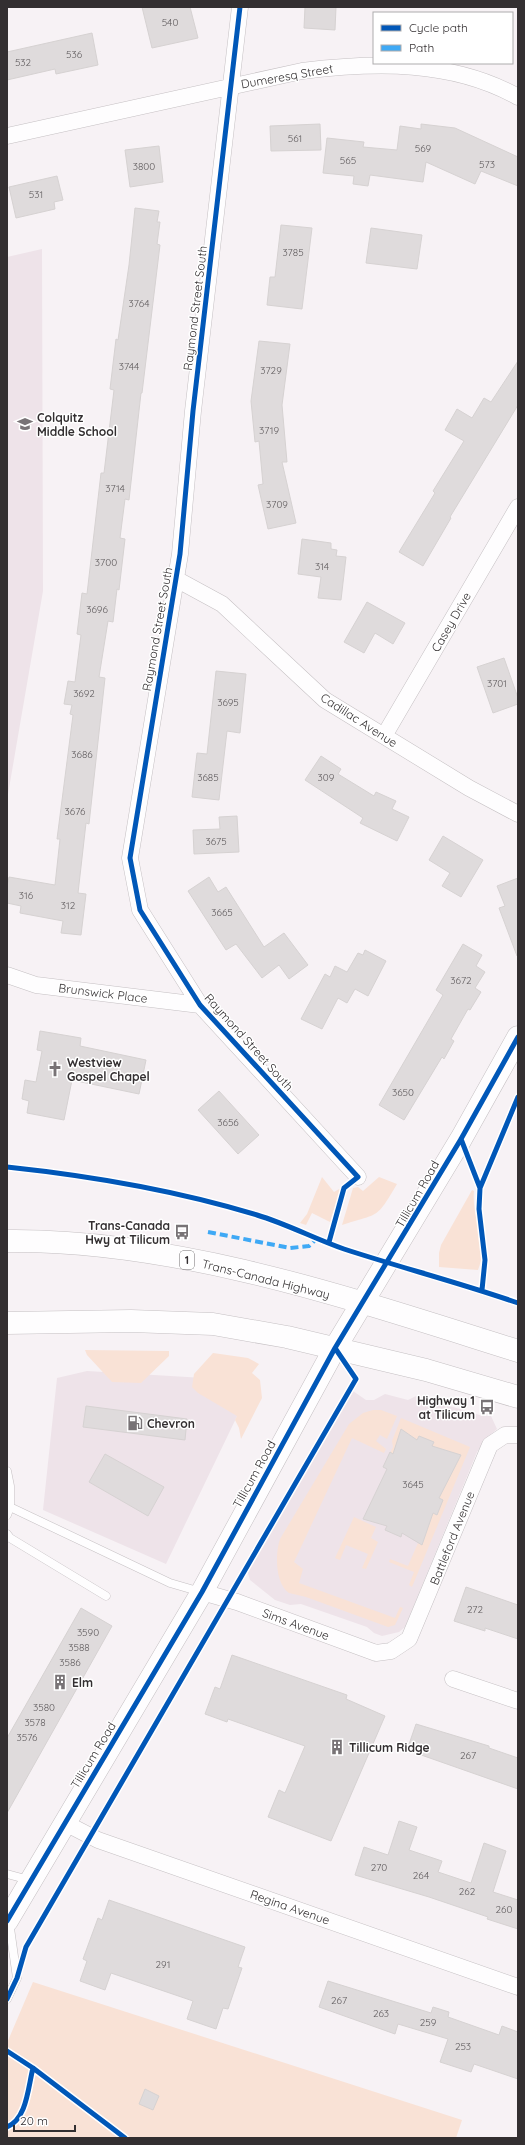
<svg xmlns="http://www.w3.org/2000/svg" width="525" height="2145" viewBox="0 0 525 2145" font-family="Quicksand,sans-serif">
  <style>
    .built { fill: #eee3e9 }
    .green { fill: #f9e2d6 }
    .building { fill: #dfdbdc; stroke: #d6d2d2 }
    .lines { fill: none; stroke-linecap: round; stroke-linejoin: round }
    .lane-casing { stroke: #c5c0c3; stroke-width: 9 }
    .street-casing { stroke: #c5c0c3; stroke-width: 17 }
    .secondary-casing { stroke: #c5c0c3; stroke-width: 23 }
    .highway-casing { stroke: #c5c0c3; stroke-width: 23 }
    .lane { stroke: #fefdfe; stroke-width: 8 }
    .street { stroke: #fefdfe; stroke-width: 16 }
    .secondary { stroke: #fefdfe; stroke-width: 22 }
    .highway { stroke: #fefdfe; stroke-width: 22 }
    .quiet { stroke: #3fa9f5; stroke-width: 4; stroke-dasharray: 8 4; stroke-linecap: butt }
    .cycleway-casing { stroke: #fff; stroke-width: 8 }
    .cycleway { stroke: #0057b8; stroke-width: 5 }
    .labels { text-anchor: middle; dominant-baseline: central; stroke-width: 3; stroke-linejoin: round; paint-order: stroke }
    .number-label { font-size: 10px; fill: #605c5e }
    .shield { fill: #fff; stroke: #706d6f; stroke-width: 1 }
    .shield-label { font-size: 11px; font-weight: bold; fill: #332f31 }
    .street-label { font-size: 12px; fill: #332f31; stroke: #fff }
    .poi-label { font-size: 12px; font-weight: bold; fill: #332f31; stroke: #fff; text-anchor: start }
  </style>
  <rect width="100%" height="100%" fill="#f7f2f5"/>
  <!-- built -->
  <path class="built" d="M42,249L43,591L7,800V257Z
    M87,1371L254,1381L166,1564L43,1510L57,1378Z
    M353,1391L366,1400H374L385,1394L408,1400L416,1396L483,1416H491L497,1429L489,1436L477,1452L405,1627L399,1632L382,1636L374,1633L367,1627L301,1604L290,1605L275,1600L250,1580L247,1570Z"/>
  <!-- green -->
  <path class="green" d="M322,1177L334,1192L341,1188L330,1222L312,1213L306,1225L300,1223L307,1214Z
    M379,1177L397,1184C376,1220 379,1213 342,1225L353,1188L358,1187L363,1191Z
    M472,1190L474,1191C471,1218 489,1243 478,1270L439,1267V1253L441,1245Z
    M85,1350L169,1351V1356L141,1383L112,1382L87,1355Z
    M213,1353L248,1358L259,1364L252,1373L260,1380L262,1398L241,1439L239,1428L235,1420L237,1416L198,1393L192,1387L194,1374Z
    M373,1410H381L397,1416L387,1439L380,1435L376,1441L386,1449L384,1453L352,1438L294,1562L303,1569L299,1583L395,1618L400,1607L403,1608L395,1625L388,1627L306,1597L289,1593C275,1584 275,1553 280,1539L349,1424L363,1413Z
    M401,1418L470,1447L412,1587L409,1585L414,1572L389,1562L390,1559L408,1566L418,1543L422,1545L433,1513L437,1515L443,1500L439,1498L461,1455L432,1446L434,1442L419,1436L417,1440L401,1429L393,1454L390,1453L393,1447L392,1441Z
    M354,1517L376,1527L371,1538L378,1542L366,1569L362,1568L368,1554L346,1545L340,1560L335,1558Z
    M33,1982L462,2120L456,2138H7V2043Z"/>
  <!-- building -->
  <path class="building" d="M142,7H190L198,38L152,48Z
    M305,7H336L335,30L304,28Z
    M92,33L98,65L56,74L55,69L7,80V52Z
    M320,124L321,150L271,151L270,126Z
    M421,124L455,128L518,157V186L481,171L475,184L426,162L423,182L370,175L368,186L353,184L354,176L323,173L327,138L364,142L363,147L397,150L400,126L421,129Z
    M159,146L163,182L130,187L125,150Z
    M57,176L63,200L54,202L55,209L16,218L9,187Z
    M135,208L159,211L157,222H160L157,244L160,245L142,393H141L129,500L125,499L120,538L125,539L119,590L117,589L113,622L108,621L99,677L105,678L89,824L86,823L78,893L86,894L81,935L61,933L63,921L20,913L21,906L7,903V886L9,877L55,885L60,839H57L73,715L70,714L72,705L64,704L68,681L75,682L81,635L77,634L82,593L87,594L101,473H104L114,390L110,389L116,339L118,340L129,265Z
    M281,225L312,228L302,309L267,305L270,277H275Z
    M371,228L422,235L417,269L366,263Z
    M259,341L290,344L282,405L287,462H282L296,523L268,529L258,485L263,484L259,441L255,442L251,401Z
    M518,361V405L450,517L451,518L423,566L399,552L435,493L433,491L464,441L445,430L457,409L472,418L484,398L491,402Z
    M302,539L331,543V549L337,550L336,556L346,557L341,600L318,598L321,577L298,574Z
    M367,602L405,623L393,644L375,633L364,653L344,642Z
    M504,658L518,698V704L493,713L477,667Z
    M216,671L246,674L240,733L227,731L219,800L192,797L197,753L207,754Z
    M321,756L341,769L338,774L374,796L376,792L396,801L392,809L409,817L397,841L360,823L363,818L305,780Z
    M237,816L239,852L194,854L193,830L220,829L219,817Z
    M443,836L483,860L461,897L442,886L450,873L429,860Z
    M209,877L218,892L226,887L264,947L284,933L308,965L289,979L279,965L262,978L236,944L226,950L188,891Z
    M518,878V955L517,956L499,908L505,906L497,886Z
    M463,944L482,955L476,966L485,972L475,988L481,992L470,1010L468,1009L451,1039L454,1041L444,1059L442,1057L404,1120L379,1105L443,995L436,990Z
    M365,950L386,961L368,996L355,989L347,1003L338,998L322,1029L301,1019L325,974L330,977L335,966L347,972L358,953L363,955Z
    M40,1031L81,1038L80,1046L146,1060L139,1094L72,1080L64,1120L27,1113L29,1101L22,1099L25,1080L36,1082L42,1051L37,1050Z
    M219,1091L259,1135L238,1154L198,1110Z
    M86,1406L187,1419L185,1440L83,1427Z
    M401,1429L417,1440L419,1436L434,1442L432,1446L461,1455L439,1498L443,1500L437,1515L433,1513L422,1545L402,1533L401,1537L385,1530L387,1526L363,1519L387,1469L383,1467L390,1452L393,1454Z
    M105,1454L164,1487L148,1516L89,1482Z
    M466,1587L518,1605V1639L485,1628V1631L454,1621Z
    M81,1608L112,1626L7,1813V1738Z
    M232,1655L347,1695L346,1699L385,1716L331,1841L268,1817L279,1790L285,1793L305,1746L228,1719L227,1722L205,1714L215,1687L220,1689Z
    M416,1724L489,1746V1748L518,1758V1789L407,1750Z
    M399,1821L417,1827L409,1850L442,1861L438,1872L471,1883L484,1843L506,1851L493,1892L518,1900V1929L487,1919L488,1917L429,1897L355,1875L364,1847L388,1855Z
    M109,1900L245,1947L238,1967L242,1968L228,2009L223,2008L216,2029L187,2019L193,2001L111,1973L105,1990L80,1981L87,1961L83,1959L98,1918L102,1920Z
    M328,1981L431,2013L433,2007L449,2012L448,2017L499,2035L502,2026L518,2032V2079L474,2064L471,2072L440,2062L448,2039L398,2024L395,2034L319,2007Z
    M145,2089L159,2096L153,2110L139,2104Z"/>
  <g class="lines">
    <!-- lane casing -->
    <g class="lane-casing">
      <path id="lane" d="M7,1471L10,1486V1507L170,1583L201,1592
        M7,1515L10,1507
        M7,1534L10,1538L106,1596
        M7,1874L29,1880
        M7,1999L17,1978L9,1921"/>
    </g>
    <!-- street casing -->
    <g class="street-casing">
      <path id="street" d="M240,7L193,411L180,554L130,858L140,910L200,1005L358,1177
        M7,136L302,71C375,62 452,60 518,97
        M176,579L222,604L325,700L469,788L518,814
        M384,736L518,507
        M7,975L36,985L200,1005
        M202,1592L237,1602L376,1653L391,1651L409,1639L490,1445L505,1435H518
        M453,1679L518,1701
        M65,1823L98,1840L518,1987"/>
    </g>
    <!-- secondary casing -->
    <g class="secondary-casing">
      <path id="secondary" d="M7,1921L202,1592L335,1348L461,1139L518,1037"/>
    </g>
    <!-- highway casing -->
    <g class="highway-casing">
      <path id="highway" d="M7,1241C179,1239 355,1300 518,1351
        M7,1323L131,1321L213,1324L287,1337L426,1370L518,1397"/>
    </g>
    <!-- lane -->
    <use href="#lane" class="lane"/>
    <!-- street -->
    <use href="#street" class="street"/>
    <!-- secondary -->
    <use href="#secondary" class="secondary"/>
    <!-- highway -->
    <use href="#highway" class="highway"/>
    <!-- quiet -->
    <path class="quiet" d="M208,1232L290,1248L309,1246L318,1237"/>
    <!-- cycleway casing -->
    <g class="cycleway-casing">
      <path id="cycleway" d="M240,7L193,411L180,554L130,858L140,910L200,1005L358,1177L344,1188L329,1242
        M461,1139L480,1188
        M7,1167C92,1176 175,1190 257,1215C287,1224 315,1239 344,1249C402,1268 461,1283 518,1303
        M482,1290L485,1260L479,1209L480,1188L518,1097
        M7,1921L202,1592L335,1348L461,1139L518,1037
        M7,1999L17,1978L26,1947L356,1379L335,1348
        M7,2051L33,2068L125,2138
        M7,2127C27,2119 28,2087 33,2068"/>
    </g>
    <!-- cycleway -->
    <use href="#cycleway" class="cycleway"/>
  </g>
  <!-- icons -->
  <defs>
    <g id="school-bare" transform="scale(1.2)"><path d="M0-5L7-2L0 1L-7-2ZM-4 1L0 2.5L4 1V4Q0 6-4 4Z" fill="#787376" stroke="#fff" stroke-width="2.5" paint-order="stroke"/></g>
    <g id="church-bare" transform="scale(1.2)"><path d="M-1.2-6h2.4v3.5h3.3v2.4h-3.3V6h-2.4V-.1h-3.3v-2.4h3.3Z" fill="#787376" stroke="#fff" stroke-width="2.5" paint-order="stroke"/></g>
    <g id="bus-bare" transform="scale(1.2)"><path d="M-5-6H5V4H4V6H2V4H-2V6H-4V4H-5ZM-3.5-4V0h7V-4ZM-3.5 1.2v1.5H-2V1.2ZM2 1.2v1.5H3.5V1.2Z" fill="#787376" stroke="#fff" stroke-width="2.5" paint-order="stroke"/></g>
    <g id="fuel-bare" transform="scale(1.2)"><path d="M-5.5-6h7V0h2V4h1.3V-2.5L3-4.5l.8-.8L6-3V5H2.5V1h-1V6h-7ZM-4.2-4.7v3.2H.2V-4.7Z" fill="#787376" stroke="#fff" stroke-width="2.5" paint-order="stroke"/></g>
    <g id="building-bare" transform="scale(1.2)"><path d="M-4-6H4V6H1V3H-1V6H-4ZM-2.5-4.3h1.7v1.8h-1.7ZM.8-4.3h1.7v1.8H.8ZM-2.5-1h1.7V.8h-1.7ZM.8-1h1.7V.8H.8Z" fill="#787376" stroke="#fff" stroke-width="2.5" paint-order="stroke"/></g>
  </defs>
  <g fill-rule="evenodd">
    <use href="#school-bare" x="25" y="424"/>
    <use href="#church-bare" x="55" y="1069"/>
    <use href="#bus-bare" x="182" y="1232"/>
    <use href="#bus-bare" x="487" y="1407"/>
    <use href="#fuel-bare" x="135" y="1423"/>
    <use href="#building-bare" x="60" y="1682"/>
    <use href="#building-bare" x="337" y="1747"/>
  </g>
  <g class="labels">
    <!-- number labels -->
    <g class="number-label">
      <text x="170" y="22">540</text>
      <text x="74" y="54">536</text>
      <text x="23" y="62">532</text>
      <text x="295" y="138">561</text>
      <text x="423" y="148">569</text>
      <text x="348" y="160">565</text>
      <text x="487" y="164">573</text>
      <text x="144" y="166">3800</text>
      <text x="36" y="194">531</text>
      <text x="293" y="252">3785</text>
      <text x="139" y="303">3764</text>
      <text x="129" y="366">3744</text>
      <text x="271" y="370">3729</text>
      <text x="269" y="430">3719</text>
      <text x="115" y="488">3714</text>
      <text x="277" y="504">3709</text>
      <text x="106" y="562">3700</text>
      <text x="322" y="566">314</text>
      <text x="97" y="609">3696</text>
      <text x="497" y="683">3701</text>
      <text x="84" y="693">3692</text>
      <text x="228" y="702">3695</text>
      <text x="82" y="754">3686</text>
      <text x="208" y="777">3685</text>
      <text x="326" y="777">309</text>
      <text x="75" y="811">3676</text>
      <text x="216" y="841">3675</text>
      <text x="26" y="895">316</text>
      <text x="68" y="905">312</text>
      <text x="222" y="912">3665</text>
      <text x="461" y="980">3672</text>
      <text x="403" y="1092">3650</text>
      <text x="228" y="1122">3656</text>
      <text x="413" y="1484">3645</text>
      <text x="475" y="1609">272</text>
      <text x="88" y="1632">3590</text>
      <text x="79" y="1647">3588</text>
      <text x="70" y="1662">3586</text>
      <text x="44" y="1707">3580</text>
      <text x="35" y="1722">3578</text>
      <text x="27" y="1737">3576</text>
      <text x="468" y="1755">267</text>
      <text x="379" y="1867">270</text>
      <text x="421" y="1875">264</text>
      <text x="467" y="1891">262</text>
      <text x="504" y="1909">260</text>
      <text x="163" y="1964">291</text>
      <text x="339" y="2000">267</text>
      <text x="381" y="2013">263</text>
      <text x="428" y="2022">259</text>
      <text x="463" y="2046">253</text>
    </g>
    <!-- shield labels -->
    <rect class="shield" x="180" y="1251" width="14" height="18" rx="3"/>
    <g class="shield-label">
      <text x="187" y="1260">1</text>
    </g>
    <!-- street labels -->
    <g class="street-label">
      <text transform="translate(287 76) rotate(-10)">Dumeresq Street</text>
      <text transform="translate(195 308) rotate(-83)">Raymond Street South</text>
      <text transform="translate(451 622) rotate(-60)">Casey Drive</text>
      <text transform="translate(157 629) rotate(-80)">Raymond Street South</text>
      <text transform="translate(359 720) rotate(33)">Cadillac Avenue</text>
      <text transform="translate(103 993) rotate(7)">Brunswick Place</text>
      <text transform="translate(249 1042) rotate(48)">Raymond Street South</text>
      <text transform="translate(417 1194) rotate(-60)">Tillicum Road</text>
      <text transform="translate(266 1279) rotate(14)">Trans-Canada Highway</text>
      <text transform="translate(254 1474) rotate(-61)">Tillicum Road</text>
      <text transform="translate(452 1538) rotate(-68)">Battleford Avenue</text>
      <text transform="translate(296 1624) rotate(20)">Sims Avenue</text>
      <text transform="translate(93 1755) rotate(-59)">Tillicum Road</text>
      <text transform="translate(290 1907) rotate(19)">Regina Avenue</text>
    </g>
    <!-- poi labels -->
    <g class="poi-label">
      <text x="37" y="417">Colquitz<tspan x="37" dy="14">Middle School</tspan></text>
      <text x="67" y="1062">Westview<tspan x="67" dy="14">Gospel Chapel</tspan></text>
      <text x="170" y="1225" text-anchor="end">Trans-Canada<tspan x="170" dy="14">Hwy at Tilicum</tspan></text>
      <text x="475" y="1400" text-anchor="end">Highway 1<tspan x="475" dy="14">at Tilicum</tspan></text>
      <text x="147" y="1423">Chevron</text>
      <text x="72" y="1682">Elm</text>
      <text x="349" y="1747">Tillicum Ridge</text>
    </g>
  </g>
  <!-- border -->
  <rect width="525" height="2145" fill="none" stroke="#332f31" stroke-width="16"/>
  <!-- legend -->
  <rect x="373" y="12" width="140" height="52" fill="#ffffff" stroke="#adacad"/>
  <rect x="381" y="25" width="20" height="6" fill="#0057b8" stroke="#adacad"/>
  <text x="409" y="32" font-size="12" fill="#332f31">Cycle path</text>
  <rect x="381" y="45" width="20" height="6" fill="#3fa9f5" stroke="#adacad"/>
  <text x="409" y="52" font-size="12" fill="#332f31">Path</text>
  <!-- scale -->
  <path d="M14 2125v6h61v-6" fill="none" stroke="#332f31" stroke-width="2"/>
  <text x="20" y="2125" font-size="12" fill="#332f31" stroke="#ffffff" stroke-width="3" paint-order="stroke">20 m</text>
</svg>
